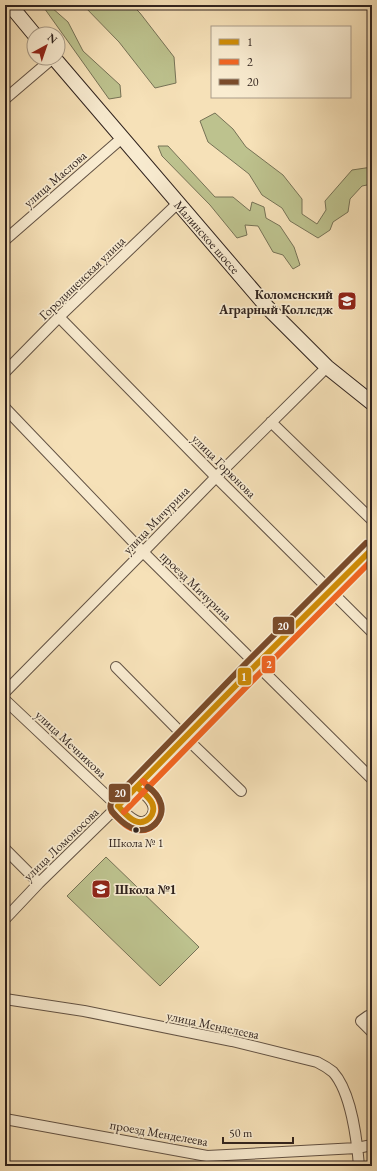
<svg xmlns="http://www.w3.org/2000/svg" width="377" height="1171" viewBox="0 0 377 1171" font-family="'EB Garamond',serif">
  <style>
    .green { fill: #bdc28e; stroke: #767256 }
    .lines { fill: none; stroke-linecap: round; stroke-linejoin: round }
    .street-casing { stroke: #625244; stroke-width: 12 }
    .secondary-casing { stroke: #30231e; stroke-width: 16 }
    .street { stroke: #f9ecd1; stroke-width: 10 }
    .secondary { stroke: #f9ecd1; stroke-width: 14 }
    .bus-1-casing { stroke: #f9ecd1; stroke-width: 9 }
    .bus-2-casing { stroke: #f9ecd1; stroke-width: 9 }
    .bus-3-casing { stroke: #f9ecd1; stroke-width: 9 }
    .bus-1 { stroke: #cf8c06; stroke-width: 6 }
    .bus-2 { stroke: #f26522; stroke-width: 6 }
    .bus-3 { stroke: #7a4b2a; stroke-width: 6 }
    .bus-dot { fill: #30231e; stroke: #f9ecd1; stroke-width: 1.5 }
    .labels { text-anchor: middle; dominant-baseline: central; stroke-width: 3.5; stroke-linejoin: round; paint-order: stroke }
    .bus-label { font-size: 12px; fill: #30231e; stroke: #f9ecd1 }
    .street-label { font-size: 13px; fill: #30231e; stroke: #f9ecd1 }
    .poi-label { font-size: 13px; font-weight: bold; fill: #30231e; stroke: #f9ecd1; text-anchor: end }
    .line-badge { stroke: #f9ecd1; stroke-width: 1.5 }
    .badge-label { font-size: 11px; text-anchor: middle; font-weight: bold; fill: #fff }
  </style>
  <rect width="100%" height="100%" fill="#f6e1b8"/>
  <filter id="stains"><feTurbulence type="fractalNoise" baseFrequency=".005" numOctaves="4"/><feColorMatrix values="0 0 0 0 .2 0 0 0 0 .09 0 0 0 0 .02 0 0 0 .5 -.17"/></filter>
  <radialGradient id="worn" r=".72"><stop offset=".6" stop-color="#630" stop-opacity="0"/><stop offset="1" stop-color="#630" stop-opacity=".3"/></radialGradient>
  <!-- green -->
  <path class="green" d="M42,5H51V7L68,22L83,51L120,85L121,97L109,99Z
    M83,5H132L140,13L174,57L176,83L155,88L119,42Z
    M215,113L233,129L246,147L283,175L302,199V214L317,224L326,210L325,201L352,170L372,167V184L362,186L350,199L348,212L333,222L330,230L318,238L290,221L282,208L262,195L249,174L208,142L200,121Z
    M158,146H168L215,197H233L250,211L252,202L264,207L266,218L280,226L294,247L300,265L293,269L283,255L273,252L258,226L245,225L247,235L237,238L210,205L162,156Z
    M106,857L199,947L160,986L67,896Z"/>
  <g class="lines">
    <!-- street casing -->
    <g class="street-casing">
      <path id="street" d="M5,99L53,58
        M5,240L122,138
        M59,317L216,477L372,632
        M5,372L59,317L178,203
        M5,408L143,552L372,779
        M271,422L372,520
        M116,667L185,737L241,791
        M5,692L143,552L216,477L327,367
        M5,700L126,814C130,817 134,821 139,822C150,823 157,812 152,803C149,797 142,792 137,787
        M5,849L39,883
        M5,919L39,883L118,806L253,668L372,549
        M5,999L84,1011L232,1041L317,1062C323,1065 328,1068 333,1072C351,1092 357,1140 359,1166
        M372,1016H368L361,1021L372,1032
        M5,1119L207,1156L357,1148L372,1145"/>
    </g>
    <!-- secondary casing -->
    <g class="secondary-casing">
      <path id="secondary" d="M10,5L34,34
        M54,58L268,308L327,367L372,403"/>
    </g>
    <!-- street -->
    <use href="#street" class="street"/>
    <!-- secondary -->
    <use href="#secondary" class="secondary"/>
    <!-- bus-1 casing -->
    <g class="bus-1-casing">
      <path id="bus-1" d="M118,806L253,668L372,549
        M118,806C123,811 128,818 135,821C146,826 157,814 152,803C149,797 142,792 137,787"/>
    </g>
    <!-- bus-2 casing -->
    <g class="bus-2-casing">
      <path id="bus-2" d="M112,812C119,819 126,828 137,830C154,833 166,815 159,800C156,792 148,787 143,781
        M124,812L259,674L372,560"/>
    </g>
    <!-- bus-3 casing -->
    <g class="bus-3-casing">
      <path id="bus-3" d="M148,787C154,791 159,797 161,804C165,819 150,834 135,829C128,827 122,822 117,817C112,812 108,808 112,801L247,662L366,543"/>
    </g>
    <!-- bus-1 -->
    <use href="#bus-1" class="bus-1"/>
    <!-- bus-2 -->
    <use href="#bus-2" class="bus-2"/>
    <!-- bus-3 -->
    <use href="#bus-3" class="bus-3"/>
  </g>
  <!-- icons -->
  <defs>
    <g id="university-square" transform="scale(1)"><rect x="-9" y="-9" width="18" height="18" rx="4" fill="#8f2418" stroke="#f9ecd1"/><path d="M0-5L7-2L0 1L-7-2ZM-4 1L0 2.5L4 1V4Q0 6-4 4Z" fill="#fff"/></g>
    <g id="school-square" transform="scale(1)"><rect x="-9" y="-9" width="18" height="18" rx="4" fill="#8f2418" stroke="#f9ecd1"/><path d="M0-5L7-2L0 1L-7-2ZM-4 1L0 2.5L4 1V4Q0 6-4 4Z" fill="#fff"/></g>
  </defs>
  <g fill-rule="evenodd">
    <use href="#university-square" x="347" y="301"/>
    <use href="#school-square" x="101" y="889"/>
  </g>
  <!-- markers -->
  <circle class="bus-dot" cx="136" cy="830" r="3.5"/>
  <g class="labels">
    <!-- bus labels -->
    <g class="bus-label">
      <text x="136" y="843">Школа № 1</text>
    </g>
    <!-- street labels -->
    <g class="street-label">
      <text transform="translate(55 179) rotate(-41)">улица Маслова</text>
      <text transform="translate(207 237) rotate(49)">Малинское шоссе</text>
      <text transform="translate(82 278) rotate(-44)">Городищенская улица</text>
      <text transform="translate(224 466) rotate(45)">улица Горюнова</text>
      <text transform="translate(156 520) rotate(-46)">улица Мичурина</text>
      <text transform="translate(196 586) rotate(44)">проезд Мичурина</text>
      <text transform="translate(71 744) rotate(43)">улица Мечникова</text>
      <text transform="translate(61 844) rotate(-44)">улица Ломоносова</text>
      <text transform="translate(213 1025) rotate(12)">улица Менделеева</text>
      <text transform="translate(159 1133) rotate(10)">проезд Менделеева</text>
    </g>
    <!-- poi labels -->
    <g class="poi-label">
      <text x="333" y="294">Коломенский<tspan x="333" dy="15">Аграрный Колледж</tspan></text>
      <text x="115" y="889" text-anchor="start">Школа №1</text>
    </g>
  </g>
  <g class="line-badge">
    <rect x="272" y="616" width="23" height="19" rx="4" fill="#7a4b2a"/>
    <rect x="261" y="655" width="15" height="19" rx="4" fill="#f26522"/>
    <rect x="237" y="667" width="15" height="19" rx="4" fill="#cf8c06"/>
    <rect x="108" y="783" width="23" height="20" rx="4" fill="#7a4b2a"/>
  </g>
  <g class="badge-label">
    <text x="283" y="630">20</text>
    <text x="269" y="668">2</text>
    <text x="244" y="681">1</text>
    <text x="120" y="797">20</text>
  </g>
  <!-- margin -->
  <rect width="377" height="1171" fill="none" stroke="#f6e1b8" stroke-width="20"/>
  <rect x="6" y="6" width="365" height="1159" fill="none" stroke="#30231e" stroke-width="2"/>
  <rect x="10" y="10" width="357" height="1151" fill="none" stroke="#30231e"/>
  <!-- legend -->
  <rect x="211" y="26" width="140" height="72" fill="#f9ecd1" stroke="#a99c89"/>
  <rect x="219" y="39" width="20" height="6" fill="#cf8c06" stroke="#a99c89"/>
  <text x="247" y="46" font-size="12" fill="#30231e">1</text>
  <rect x="219" y="59" width="20" height="6" fill="#f26522" stroke="#a99c89"/>
  <text x="247" y="66" font-size="12" fill="#30231e">2</text>
  <rect x="219" y="79" width="20" height="6" fill="#7a4b2a" stroke="#a99c89"/>
  <text x="247" y="86" font-size="12" fill="#30231e">20</text>
  <!-- north arrow -->
  <g transform="translate(46 46) rotate(40)"><circle r="19" fill="#f9ecd1" stroke="#a99c89"/>
  <path d="M0-3L7 15L0 10L-7 15Z" fill="#8f2418"/>
  <text y="-6" font-size="11" font-weight="bold" text-anchor="middle" fill="#30231e">N</text>
  </g>
  <!-- scale -->
  <path d="M223 1137v6h70v-6" fill="none" stroke="#30231e" stroke-width="2"/>
  <text x="229" y="1137" font-size="12" fill="#30231e" stroke="#f9ecd1" stroke-width="3" paint-order="stroke">50 m</text>
  <rect width="100%" height="100%" filter="url(#stains)"/>
  <rect width="100%" height="100%" fill="url(#worn)"/>
</svg>
